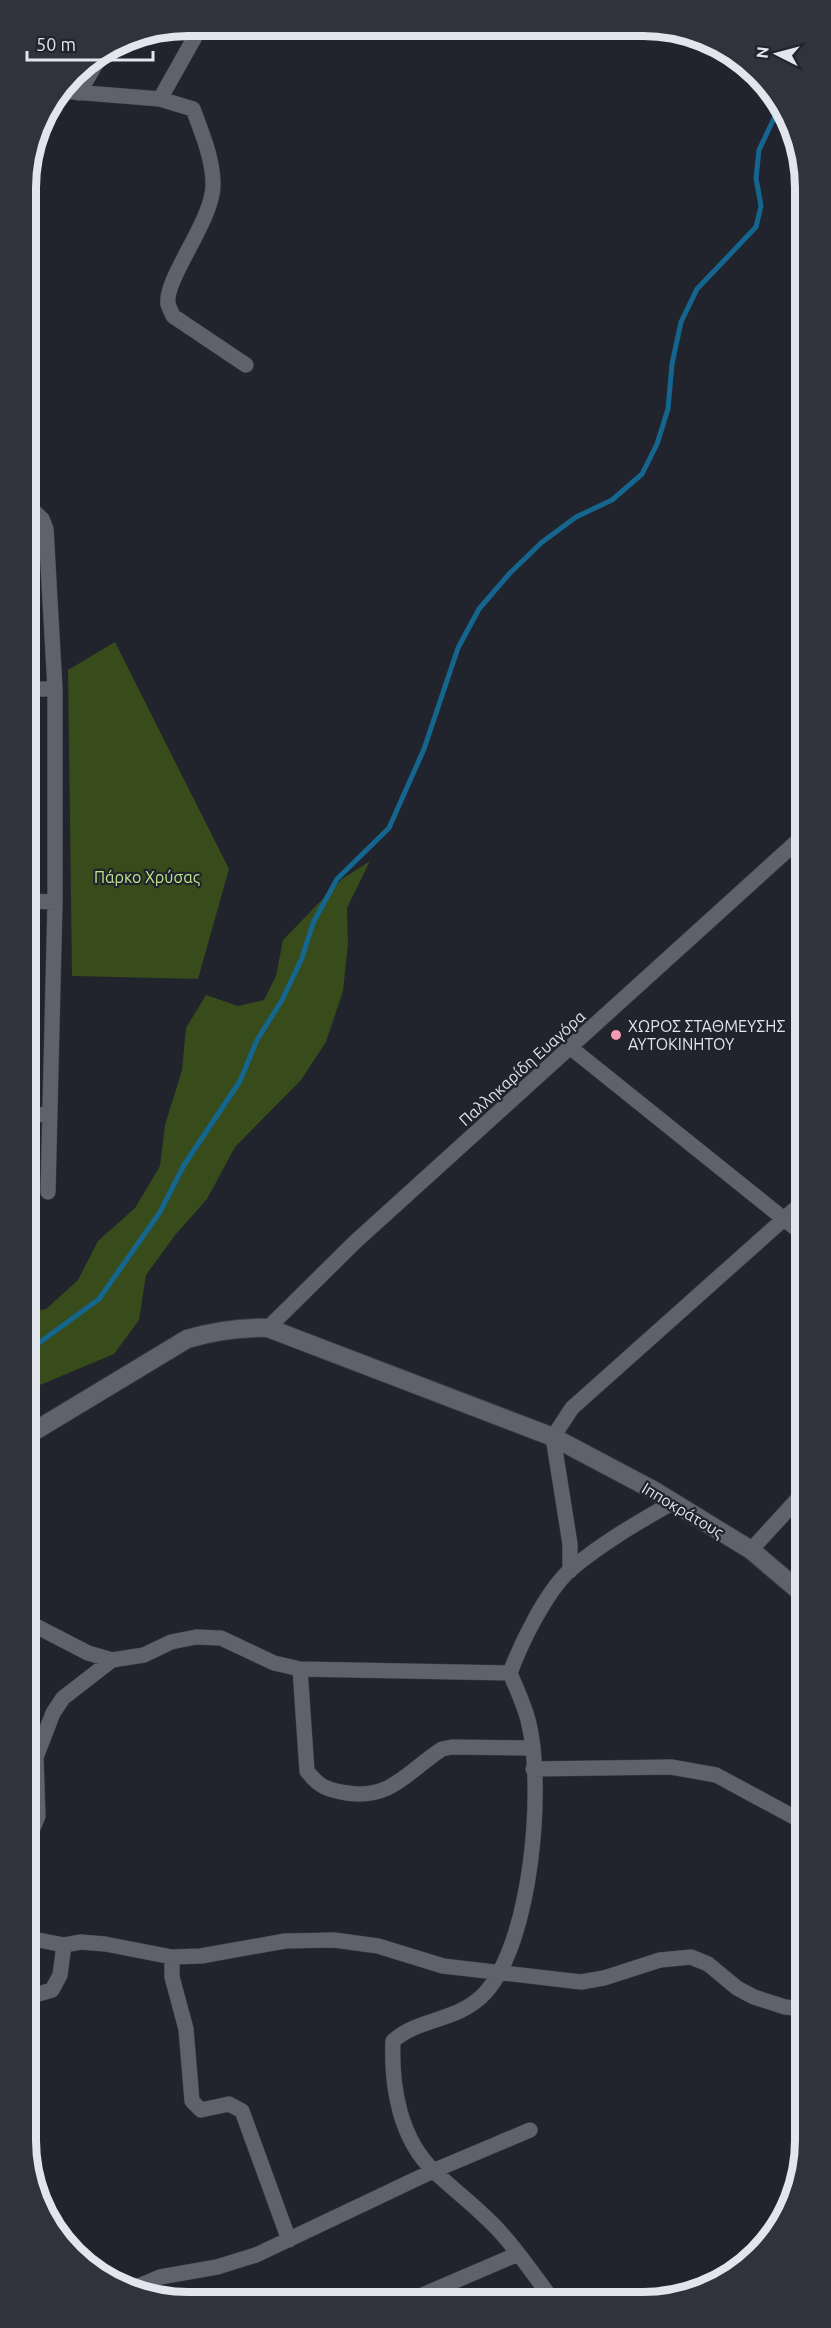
<svg xmlns="http://www.w3.org/2000/svg" width="831" height="2328" viewBox="0 0 831 2328" font-family="Ubuntu,sans-serif">
  <style>
    .green { fill: #374b1b }
    .lines { fill: none; stroke-linecap: round; stroke-linejoin: round }
    .stream { stroke: #15668f; stroke-width: 5 }
    .minor-casing { stroke: #3b3d44; stroke-width: 16 }
    .tertiary-casing { stroke: #3b3d44; stroke-width: 20 }
    .minor { stroke: #5f626d; stroke-width: 15 }
    .tertiary { stroke: #5f626d; stroke-width: 18 }
    .poi-dot { fill: #f29ab0; stroke: #21232d; stroke-width: 2 }
    .labels { text-anchor: middle; dominant-baseline: central; stroke-width: 4.5; stroke-linejoin: round; paint-order: stroke }
    .park-label { font-size: 16px; fill: #bde689; stroke: #21232d }
    .poi-label { font-size: 16px; fill: #e3e5ec; stroke: #21232d; text-anchor: start }
    .street-label { font-size: 16px; fill: #e3e5ec; stroke: #21232d }
    .rim { fill: none; stroke: #e3e5ec; stroke-width: 8 }
  </style>
  <rect width="100%" height="100%" fill="#21232d"/>
  <!-- green -->
  <path class="green" d="M115,642L229,869L198,979L72,976L68,670Z
    M370,861L347,908L348,944L343,991L326,1042L301,1080L235,1147L207,1199L176,1234L146,1275L139,1320L114,1354L28,1390L27,1313L46,1309L78,1280L98,1241L135,1208L160,1166L165,1125L182,1070L186,1028L206,995L238,1006L264,1000L276,976L283,940L342,879Z"/>
  <g class="lines">
    <!-- stream -->
    <path class="stream" d="M28,1351L99,1299L160,1212L184,1165L240,1081L257,1040L282,1000L302,958L313,923L337,879L389,828L424,749L458,648L479,609L510,573L541,543L576,517L612,500L642,474L657,444L668,409L672,364L681,322L697,289L756,227L761,206L756,178L759,150L778,110"/>
    <!-- minor casing -->
    <g class="minor-casing">
      <path id="minor" d="M61,91L160,99L193,109C202,133 213,159 213,184C214,219 164,279 168,304C169,308 172,313 173,316L246,365
        M79,93L102,53
        M160,99L201,26
        M26,504L42,519L46,529L55,689V902L48,1192
        M27,689H55
        M27,901L55,902
        M571,1048L804,1235
        M27,1114L50,1115
        M268,1328L355,1242L803,836
        M751,1550L804,1492
        M570,1571V1544L553,1437L572,1408L804,1201
        M28,1622L88,1653L112,1660L144,1655L171,1642L196,1637L221,1638L274,1663L300,1669L510,1673
        M300,1669L307,1771C319,1787 328,1790 347,1793C391,1800 408,1771 442,1749L452,1747L531,1748
        M533,1769L671,1767L716,1775L805,1823
        M28,1840L38,1816L36,1757L53,1713L63,1698L112,1660
        M28,1938L64,1945
        M172,1957V1977L186,2029L192,2101L201,2110L229,2104L242,2111L289,2240
        M28,1997L52,1990L60,1975L64,1945L81,1942L105,1944L172,1957L201,1956L285,1941L334,1940L378,1946L443,1966L581,1982L604,1978L660,1960L691,1957L708,1964L737,1988L754,1997L785,2007L805,2009
        M134,2288L160,2277L217,2267L256,2255L433,2171L530,2130
        M413,2299L518,2254
        M552,2299C536,2278 520,2254 502,2234C482,2211 457,2193 435,2172C400,2140 391,2087 393,2041C420,2017 458,2022 485,1993C532,1942 545,1785 528,1720C524,1704 516,1688 510,1673C521,1643 546,1592 570,1570C602,1543 638,1522 674,1502"/>
    </g>
    <!-- tertiary casing -->
    <g class="tertiary-casing">
      <path id="tertiary" d="M28,1435L187,1339C214,1331 239,1327 268,1328L553,1437L653,1490L751,1550L804,1595"/>
    </g>
    <!-- minor -->
    <use href="#minor" class="minor"/>
    <!-- tertiary -->
    <use href="#tertiary" class="tertiary"/>
  </g>
  <!-- markers -->
  <circle class="poi-dot" cx="616" cy="1035" r="6"/>
  <g class="labels">
    <!-- park labels -->
    <g class="park-label">
      <text x="147" y="877">Πάρκο Χρύσας</text>
    </g>
    <!-- poi labels -->
    <g class="poi-label">
      <text x="628" y="1026">ΧΩΡΟΣ ΣΤΑΘΜΕΥΣΗΣ<tspan x="628" dy="18">ΑΥΤΟΚΙΝΗΤΟΥ</tspan></text>
    </g>
    <!-- street labels -->
    <g class="street-label">
      <text transform="translate(522 1068) rotate(-42)">Παλληκαρίδη Ευαγόρα</text>
      <text transform="translate(683 1510) rotate(31)">Ιπποκράτους</text>
    </g>
  </g>
  <!-- crop -->
  <path d="M0 0H831V2328H0ZM188 36H643A152 152 0 0 1 795 188V2140A152 152 0 0 1 643 2292H188A152 152 0 0 1 36 2140V188A152 152 0 0 1 188 36Z" fill="#31333c" fill-rule="evenodd"/>
  <path class="rim" d="M188 36H643A152 152 0 0 1 795 188V2140A152 152 0 0 1 643 2292H188A152 152 0 0 1 36 2140V188A152 152 0 0 1 188 36Z"/>
  <!-- north arrow -->
  <g transform="translate(777 54) rotate(276)" stroke="#21232d" stroke-width="4.5" paint-order="stroke">
  <path d="M0-4.5L10 22L0 15L-10 22Z" fill="#e3e5ec"/>
  <text y="-9" font-size="16" font-weight="bold" text-anchor="middle" fill="#e3e5ec">N</text>
  </g>
  <!-- scale -->
  <path d="M27 51v9h126v-9" fill="none" stroke="#e3e5ec" stroke-width="3"/>
  <text x="36" y="51" font-size="18" fill="#e3e5ec" stroke="#21232d" stroke-width="4.5" paint-order="stroke">50 m</text>
</svg>
